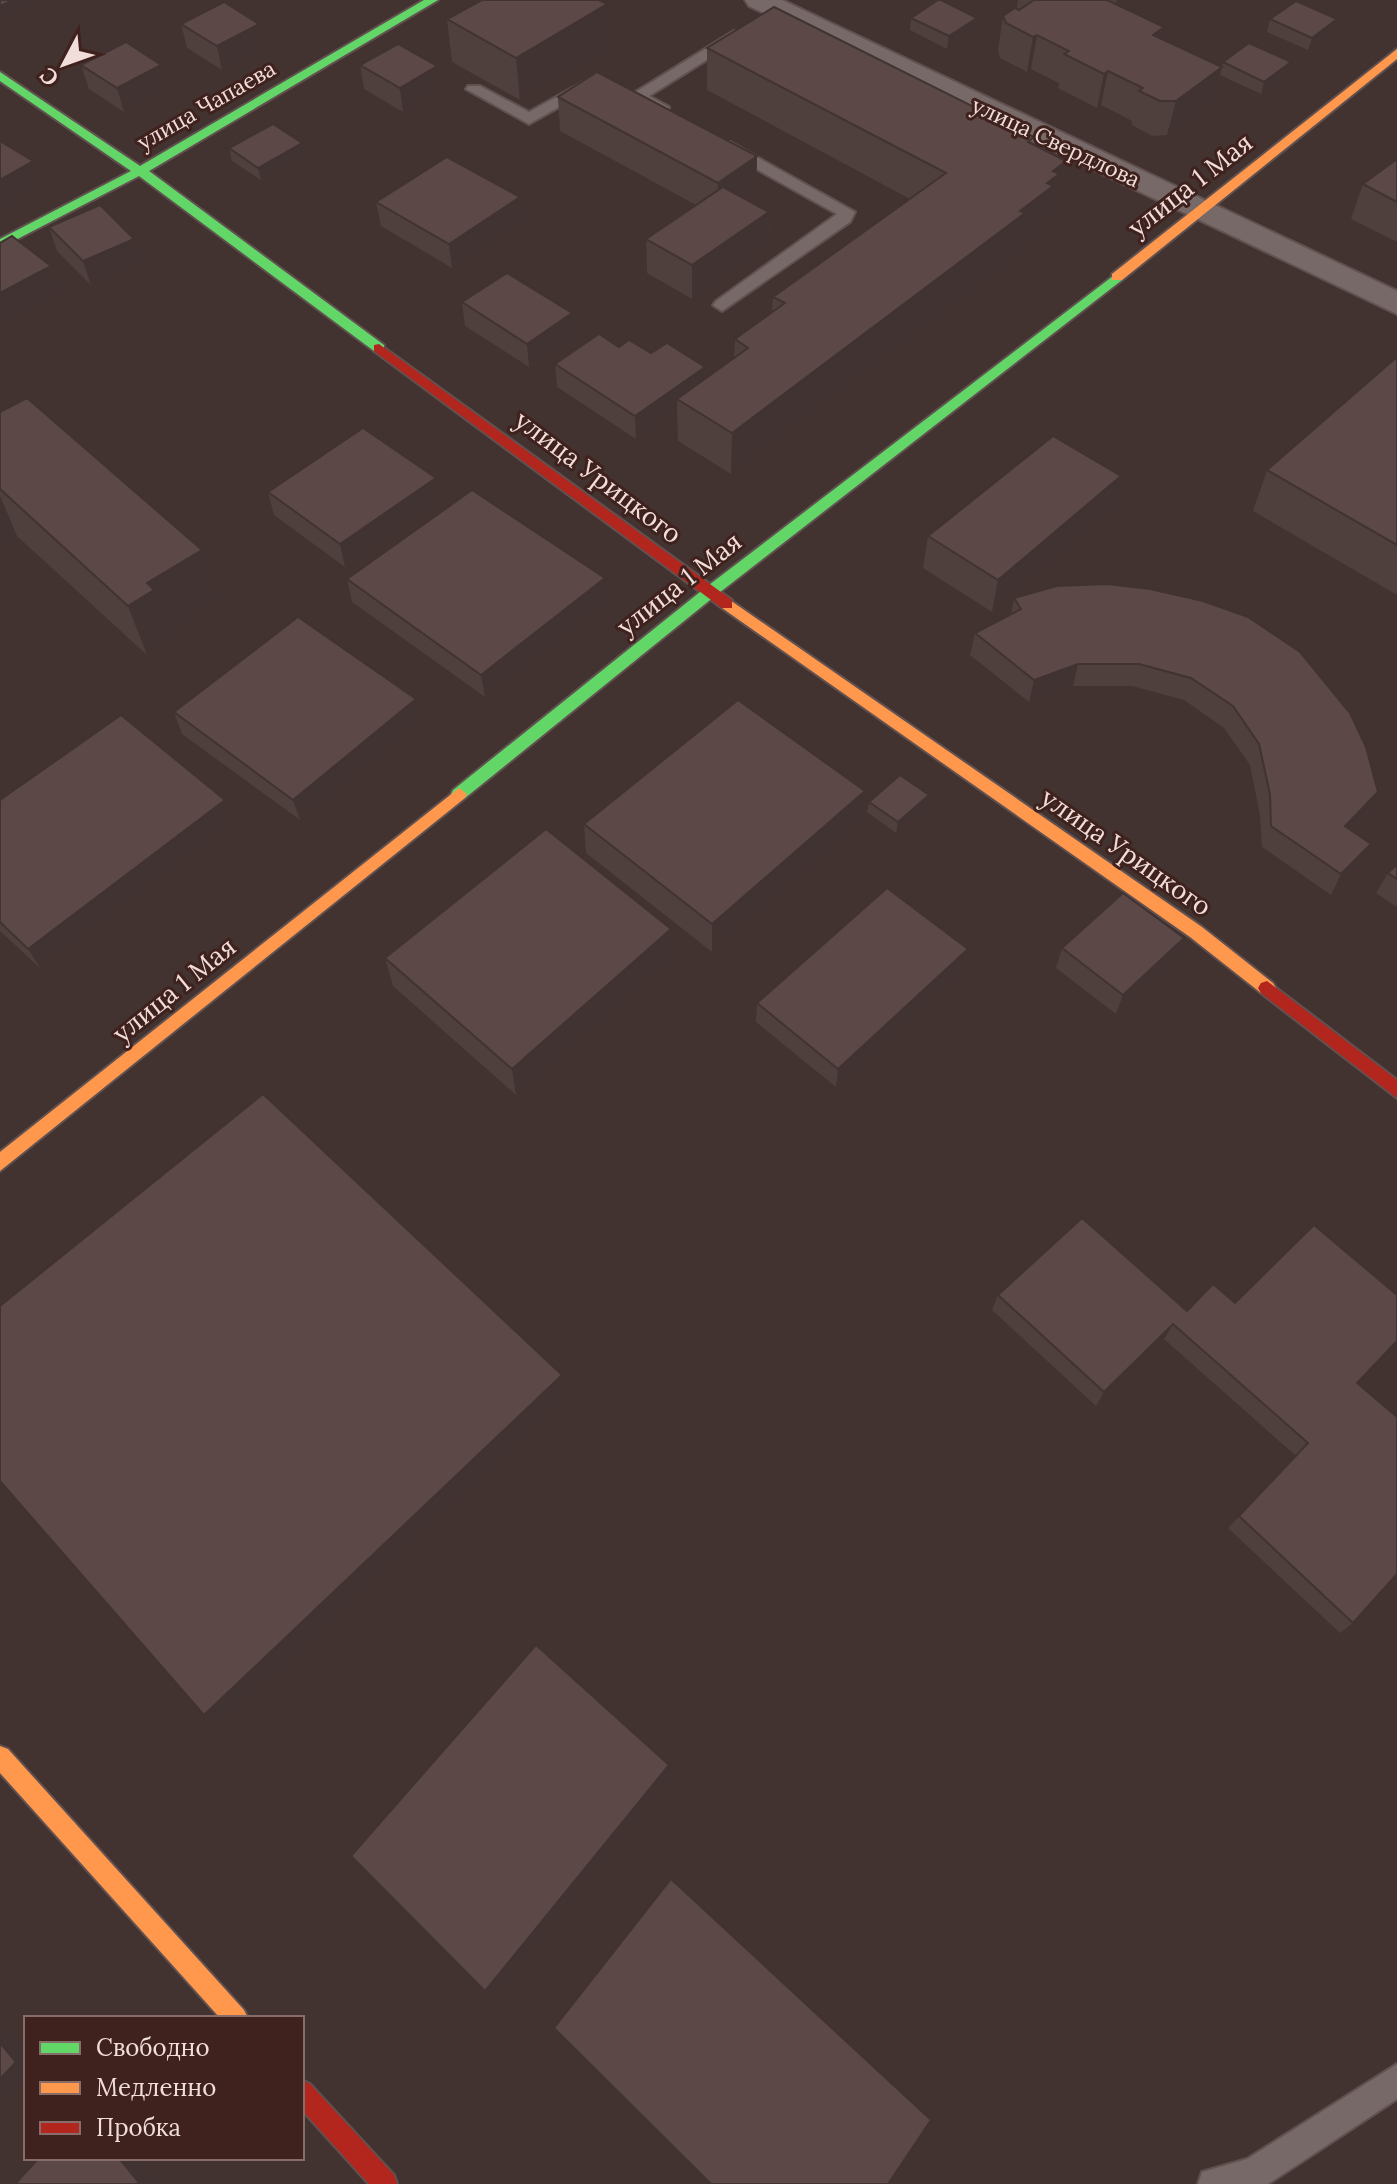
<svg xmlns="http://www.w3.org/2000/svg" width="1397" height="2184" font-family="Lora,serif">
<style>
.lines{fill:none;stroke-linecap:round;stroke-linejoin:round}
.lane-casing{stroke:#605150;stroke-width:4}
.street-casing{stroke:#605150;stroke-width:4}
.fast-casing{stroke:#605150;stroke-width:4}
.slow-casing{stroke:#605150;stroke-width:4}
.jam-casing{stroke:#605150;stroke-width:4}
.lane{fill:#776967;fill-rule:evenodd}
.street{fill:#776967;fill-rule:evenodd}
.fast{fill:#63d668;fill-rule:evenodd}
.slow{fill:#ff974d;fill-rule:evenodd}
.jam{fill:#b3261e;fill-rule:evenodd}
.wall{fill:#4f3f3d}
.shaded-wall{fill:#403332}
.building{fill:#5c4947;stroke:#403332;stroke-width:2}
.labels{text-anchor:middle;stroke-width:6;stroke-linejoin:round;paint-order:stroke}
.far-street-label{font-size:22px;fill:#f1ddda;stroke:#3f221e}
.street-label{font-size:26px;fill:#f1ddda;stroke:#3f221e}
</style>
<rect width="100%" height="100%" fill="#423230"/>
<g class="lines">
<defs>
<g id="lane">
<path d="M734 31 742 36 740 39 649 96 669 107V113H657L629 96Z"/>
<path d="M585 81 591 83V89L529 124 466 89 468 86H480L529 112Z"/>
<path d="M730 142 855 212 850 222 722 311 713 305 716 301 837 214 724 151 722 147 724 143Z"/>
<path d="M1397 2064V2099L1268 2184H1198L1202 2172 1247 2159Z"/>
</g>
<path id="street" d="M745 0H782L1397 291V314L749 6Z"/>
<g id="fast">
<path d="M424 0H438L149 171 384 345V351H374L139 176 0 248V239L131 171 0 81V72L140 166Z"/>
<path d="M1117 273 1124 277 1122 280 715 596 465 798H453L451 794 453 790 705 588Z"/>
</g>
<g id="slow">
<path d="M1397 49V59L1122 280H1112V274Z"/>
<path d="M727 598 1202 927 1273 983 1276 988 1273 993H1261L1190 937 722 608V600Z"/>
<path d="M459 788 467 794 465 798 0 1171V1152Z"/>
<path d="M0 1746 8 1749 244 2010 248 2018H220L0 1773Z"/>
</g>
<g id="jam">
<path d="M379 344 732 600V608H722L374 351V345Z"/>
<path d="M1267 981 1397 1080V1098L1261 993 1258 988 1261 983Z"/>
<path d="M302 2080 310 2084 394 2175 397 2184H369L302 2110Z"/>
</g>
</defs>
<use href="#lane" class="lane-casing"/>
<use href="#street" class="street-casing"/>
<use href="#fast" class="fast-casing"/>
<use href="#slow" class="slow-casing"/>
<use href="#jam" class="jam-casing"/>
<use href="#lane" class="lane"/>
<use href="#street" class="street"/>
<use href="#fast" class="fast"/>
<use href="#slow" class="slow"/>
<use href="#jam" class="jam"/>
</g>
<g class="wall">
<path d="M1018 0H1117L1116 4 1162 39 1222 67 1213 101 1167 135 1152 136 1132 125V121L1101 105 1097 108 1058 88 1059 83 1031 69 1027 72 1000 58 998 50 1003 16 1020 9 1017 8Z"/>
<path d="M911 18 976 30 947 49 910 30Z"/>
<path d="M447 19 609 47 520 100 452 62Z"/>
<path d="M1270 19H1337L1333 31 1308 50 1267 32Z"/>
<path d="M181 24H259L264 48 222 70 187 48Z"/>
<path d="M707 48 1033 144 1066 161 1058 203 1053 207 1052 216 1046 220 1045 228 1018 248 1017 255 731 474 678 441 677 410 636 439 557 387 555 364 619 347 705 367V379L734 358 735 339 772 312 773 297 910 199 707 90Z"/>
<path d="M1223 62H1291L1287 75 1261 94 1220 75Z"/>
<path d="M81 65H161L167 89 124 112 89 89Z"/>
<path d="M360 65 440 90 403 112 364 89Z"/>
<path d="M558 97 757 156 756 190 744 199 769 212 768 246 692 299 647 273 646 239 696 205 560 131Z"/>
<path d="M302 143 305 156 261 180 232 161 229 148Z"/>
<path d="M1397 159V242L1351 219 1363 184Z"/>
<path d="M376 202 522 221 452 268 381 226Z"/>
<path d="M49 227 134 239 141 263 91 285 57 251Z"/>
<path d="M462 302 574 337 529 367 465 326Z"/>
<path d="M1397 357V595L1253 511 1267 470Z"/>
<path d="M0 412 218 600 169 631 172 640 147 655 17 536 0 546Z"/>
<path d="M268 492 440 501 345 567 274 515Z"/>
<path d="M1113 509 992 612 923 568 928 536Z"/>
<path d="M347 579 607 601 485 697 352 602Z"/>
<path d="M1107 584 1368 813 1351 830 1360 865 1331 895 1262 847 1260 815 1250 765 1224 728 1184 700 1132 686H1073L1029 702 970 655 975 633 1011 614 1014 598Z"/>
<path d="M416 699 420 721 300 820 182 734 174 712Z"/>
<path d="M0 800H225L233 821 40 968 0 931Z"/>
<path d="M869 802 927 806 896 833 867 812Z"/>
<path d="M862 821 712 952 586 853 584 824Z"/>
<path d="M1397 864V907L1376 893 1388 873Z"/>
<path d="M671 929 672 957 516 1095 393 986 385 958Z"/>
<path d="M1062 948 1176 957 1116 1014 1056 968Z"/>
<path d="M968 949 964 969 836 1087 756 1022 757 1003Z"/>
<path d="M998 1295 1187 1311 1235 1303 1357 1383 1353 1623 1340 1633 1228 1528 1296 1456 1164 1339 1096 1406 992 1310Z"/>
</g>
<g class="shaded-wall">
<path d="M13 0H32L33 5 0 21V6Z"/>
<path d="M607 4 609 47 520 100 516 58Z"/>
<path d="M977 18 976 30 947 49 949 36Z"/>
<path d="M1337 19 1333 31 1308 50 1312 38Z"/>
<path d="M259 24 264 48 222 70 217 46Z"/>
<path d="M1164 27 1157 61 1153 35Z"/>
<path d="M1037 35 1031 69 1027 72 1033 37Z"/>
<path d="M1291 62 1287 75 1261 94 1264 82Z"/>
<path d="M161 65 167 89 124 112 117 88Z"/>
<path d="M437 66 440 90 403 112 400 88Z"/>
<path d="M1222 67 1213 101 1167 135 1176 101Z"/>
<path d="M1108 71 1101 105 1097 108 1104 74Z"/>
<path d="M302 143 305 156 261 180 258 168Z"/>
<path d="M757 156 756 190 718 217V183Z"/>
<path d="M33 161 41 185 0 209V180Z"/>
<path d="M1066 161 1058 203 1053 207 1052 216 1046 220 1045 228 1018 248 1017 255 731 474 732 433 1020 211 1047 183 1053 171Z"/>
<path d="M520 197 522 221 452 268 449 244Z"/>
<path d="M769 212 768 246 692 299V265Z"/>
<path d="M134 239 141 263 91 285 83 261Z"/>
<path d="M51 266 60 290 0 322V293Z"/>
<path d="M572 313 574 337 529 367 527 344Z"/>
<path d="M705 367V390L677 399V410L636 439 635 416Z"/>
<path d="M1121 476 1113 509 992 612 998 580Z"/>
<path d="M436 478 440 501 345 567 340 544Z"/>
<path d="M0 496 17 536 0 546Z"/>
<path d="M202 550 218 600 169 631 172 640 147 655 128 606 147 583Z"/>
<path d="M605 578 607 601 485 697 481 675Z"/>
<path d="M1078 664 1073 686 1029 702 1034 680Z"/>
<path d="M416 699 420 721 300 820 293 800Z"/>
<path d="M865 791 862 821 712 952V924Z"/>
<path d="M1378 792 1368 813 1334 847 1345 826Z"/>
<path d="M929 795 927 806 896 833 898 822Z"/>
<path d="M225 800 233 821 40 968 28 949Z"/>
<path d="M1371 844 1360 865 1331 895 1341 874Z"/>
<path d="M671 929 672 957 516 1095 512 1069Z"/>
<path d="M1184 938 1176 957 1116 1014 1123 995Z"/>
<path d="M968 949 964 969 836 1087 838 1069Z"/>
<path d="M1173 1324 1164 1339 1096 1406 1104 1392Z"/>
<path d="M562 1375 566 1395 219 1727 204 1715Z"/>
<path d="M669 1765 670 1776 492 1995 485 1991Z"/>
<path d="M0 2019 26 2049V2077L0 2105Z"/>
<path d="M119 2158H139L160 2184H140Z"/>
</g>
<g class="building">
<path d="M0 0H13L0 6Z"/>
<path d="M482 0H599L607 4 516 58 447 19Z"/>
<path d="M938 0H941L977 18 949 36 911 18Z"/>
<path d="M1034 0H1107L1164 27 1153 35 1222 67 1176 101H1160L1139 91 1143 88 1108 71 1104 74 1064 54 1069 51 1037 35 1033 37 1006 23 1003 16 1015 8 1019 10Z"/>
<path d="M1296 1 1337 19 1312 38 1270 19Z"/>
<path d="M224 2 259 24 217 46 181 24Z"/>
<path d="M774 7 1034 137 1028 142 1066 161 1053 171 1059 174 1047 183 1053 186 1020 211 1025 213 732 433 677 399 748 348 735 339 785 303 773 297 946 173 707 48Z"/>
<path d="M126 42 161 65 117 88 81 65Z"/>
<path d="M1249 43 1291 62 1264 82 1223 62Z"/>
<path d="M398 44 437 66 400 88 360 65Z"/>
<path d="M597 72 757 156 718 183 558 97Z"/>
<path d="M273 124 302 143 258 168 229 148Z"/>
<path d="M0 141 33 161 0 180Z"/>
<path d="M447 157 520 197 449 244 376 202Z"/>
<path d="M1397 159V202L1363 184Z"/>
<path d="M723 187 769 212 692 265 646 239Z"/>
<path d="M100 205 134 239 83 261 49 227Z"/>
<path d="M12 236 51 266 0 293V243Z"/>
<path d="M507 273 572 313 527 344 462 302Z"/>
<path d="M599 334 619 347 629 340 651 353 667 343 705 367 635 416 555 364Z"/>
<path d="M1397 357V545L1267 470Z"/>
<path d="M27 398 202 550 147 583 154 590 128 606 0 489V412Z"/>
<path d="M363 428 436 478 340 544 268 492Z"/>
<path d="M1053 436 1121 476 998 580 928 536Z"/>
<path d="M472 490 605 578 481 675 347 579Z"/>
<path d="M1107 584 1150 589 1203 601 1248 617 1300 652 1350 713 1366 747 1378 792 1345 826 1371 844 1341 874 1271 826 1270 794 1259 744 1233 706 1191 678 1139 664H1078L1034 680 975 633 1021 609 1014 598 1057 586Z"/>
<path d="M298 617 416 699 293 800 174 712Z"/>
<path d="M738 700 865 791 712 924 584 824Z"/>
<path d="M121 715 225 800 28 949 0 922V800Z"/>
<path d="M900 775 929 795 898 822 869 802Z"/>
<path d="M546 829 671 929 512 1069 385 958Z"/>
<path d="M1397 864V879L1388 873Z"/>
<path d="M887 888 968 949 838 1069 757 1003Z"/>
<path d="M1123 893 1184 938 1123 995 1062 948Z"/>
<path d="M263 1094 562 1375 204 1715 0 1481V1306Z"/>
<path d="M1082 1218 1187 1311 1213 1284 1235 1303 1314 1225 1397 1295V1341L1357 1383 1397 1417V1574L1353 1623 1239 1516 1308 1443 1173 1324 1104 1392 998 1295Z"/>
<path d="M536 1645 669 1765 485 1991 351 1856Z"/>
<path d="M671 1879 931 2120 888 2184H711L554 2028Z"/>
<path d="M0 2043 16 2062 0 2079Z"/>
<path d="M39 2158H119L140 2184H15Z"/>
</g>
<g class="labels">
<g class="far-street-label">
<text transform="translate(206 105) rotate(-30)" y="8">улица Чапаева</text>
<text transform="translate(1056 142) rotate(25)" y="8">улица Свердлова</text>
</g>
<g class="street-label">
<text transform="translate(1190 185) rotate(-38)" y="9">улица 1 Мая</text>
<text transform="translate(598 477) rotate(37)" y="9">улица Урицкого</text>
<text transform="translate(679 584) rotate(-38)" y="9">улица 1 Мая</text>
<text transform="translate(1126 852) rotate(35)" y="9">улица Урицкого</text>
<text transform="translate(174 990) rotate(-39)" y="9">улица 1 Мая</text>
</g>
</g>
<rect x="24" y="2016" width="280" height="144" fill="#3f221e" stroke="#866d69" stroke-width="2"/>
<rect x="40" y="2042" width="40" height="12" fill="#63d668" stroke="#866d69" stroke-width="2"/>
<text x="96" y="2056" font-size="24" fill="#f1ddda">Свободно</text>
<rect x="40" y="2082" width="40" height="12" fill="#ff974d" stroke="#866d69" stroke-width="2"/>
<text x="96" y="2096" font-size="24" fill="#f1ddda">Медленно</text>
<rect x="40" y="2122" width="40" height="12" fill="#b3261e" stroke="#866d69" stroke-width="2"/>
<text x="96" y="2136" font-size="24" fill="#f1ddda">Пробка</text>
<g transform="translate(64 64) rotate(229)" stroke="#3f221e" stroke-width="6" paint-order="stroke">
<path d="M0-6L14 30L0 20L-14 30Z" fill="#f1ddda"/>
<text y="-12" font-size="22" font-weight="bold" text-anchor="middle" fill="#f1ddda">С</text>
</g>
</svg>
